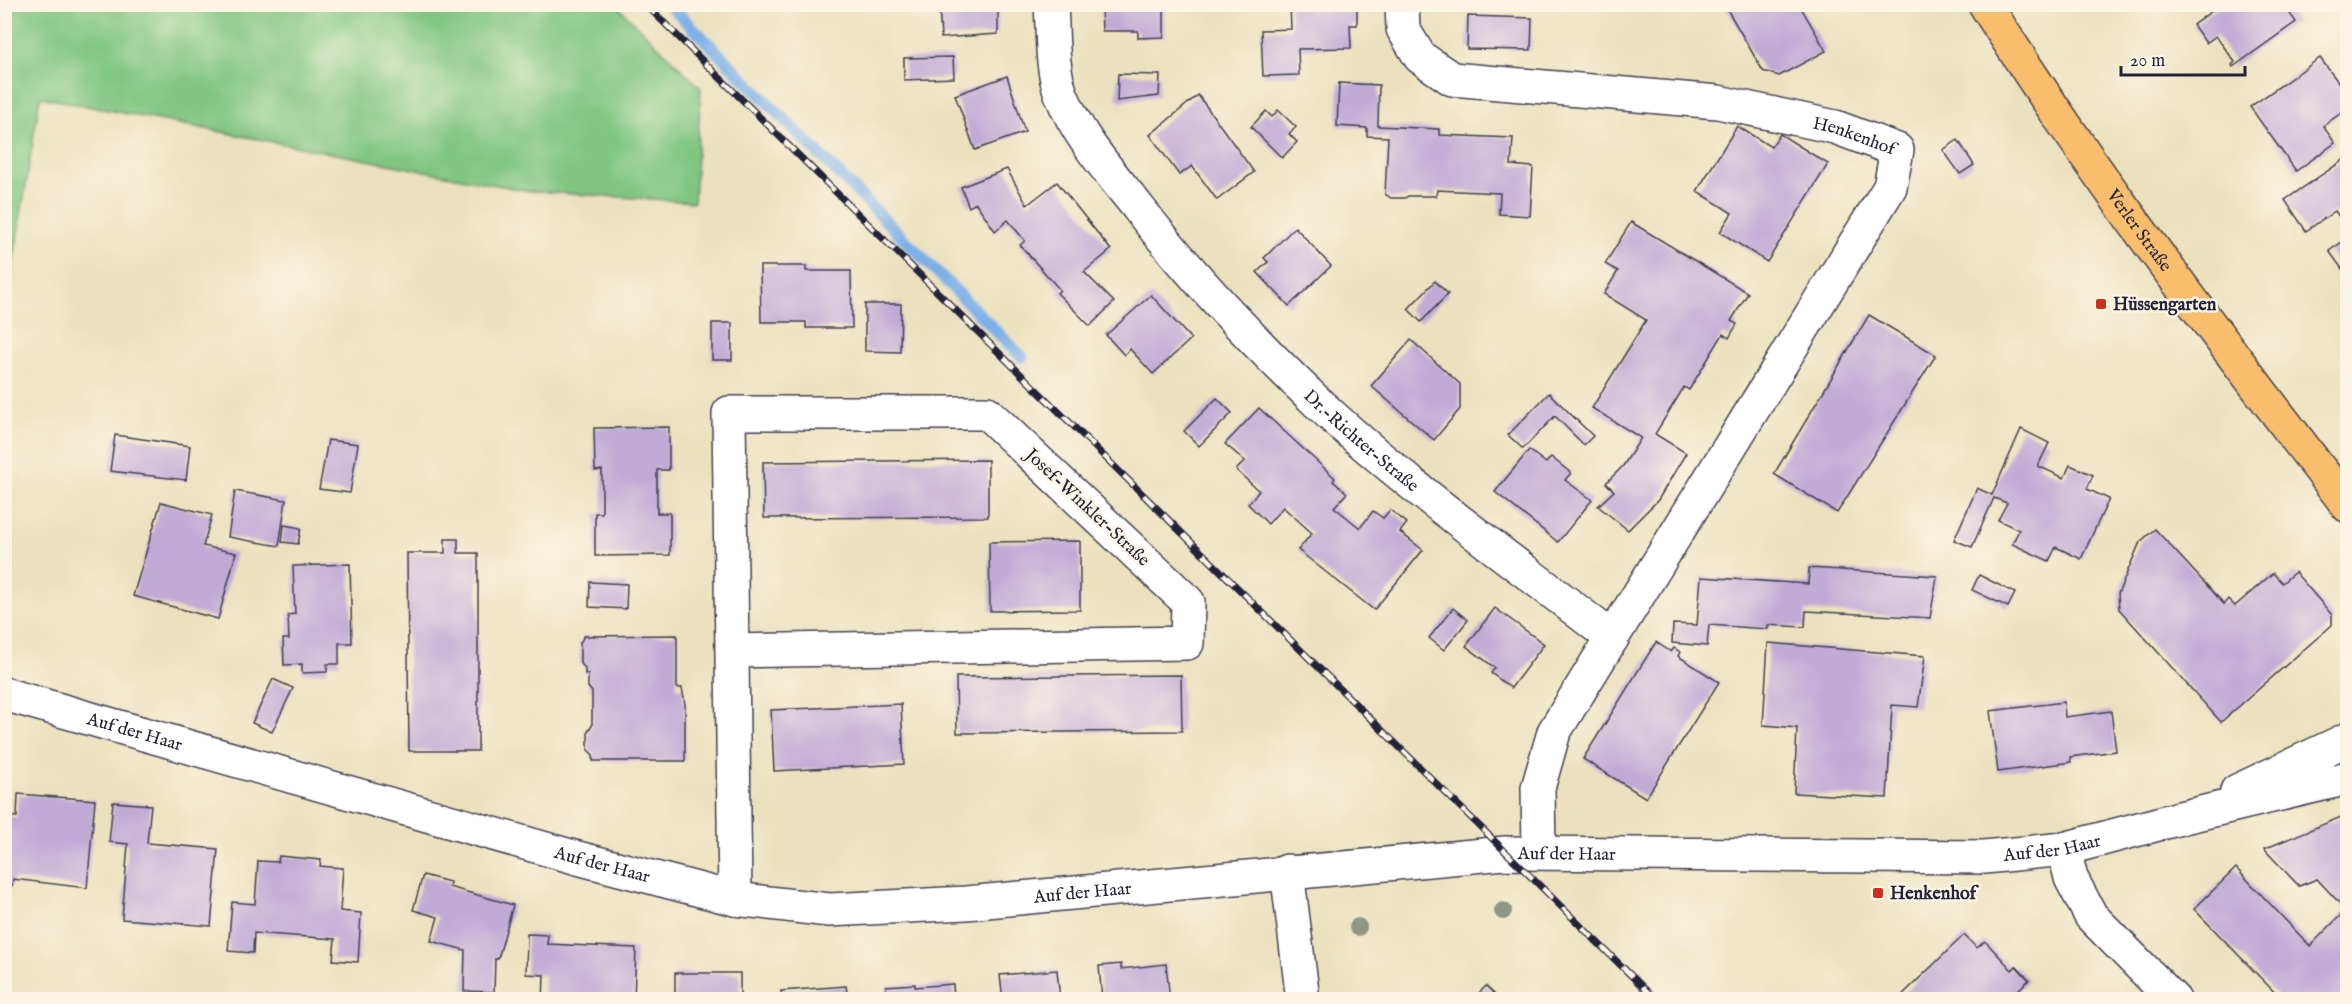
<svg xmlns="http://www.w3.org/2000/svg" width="2352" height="1004" font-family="'IM FELL English',serif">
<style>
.green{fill:#80c681;stroke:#51745e;stroke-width:1.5}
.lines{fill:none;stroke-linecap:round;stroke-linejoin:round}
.stream{stroke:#7aafe8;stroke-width:12}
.building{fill:#c0abd6}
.minor-casing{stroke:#403f4f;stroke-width:36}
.major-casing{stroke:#403f4f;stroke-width:36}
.minor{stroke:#fff;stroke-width:33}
.major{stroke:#f9be6d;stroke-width:33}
.rail-casing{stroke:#22223b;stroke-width:7}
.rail{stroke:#fcf5e5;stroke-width:4.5;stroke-dasharray:14;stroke-linecap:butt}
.tree{fill:#8f9784}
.poi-dot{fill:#c8321e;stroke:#fcf5e5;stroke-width:2}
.labels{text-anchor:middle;stroke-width:5;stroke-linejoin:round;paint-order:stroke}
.street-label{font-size:18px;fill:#22223b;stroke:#fcf5e5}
.poi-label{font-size:18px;font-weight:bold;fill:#22223b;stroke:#fcf5e5;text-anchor:start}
</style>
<rect width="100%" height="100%" fill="#fcf5e5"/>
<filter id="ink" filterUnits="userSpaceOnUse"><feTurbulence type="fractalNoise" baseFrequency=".0167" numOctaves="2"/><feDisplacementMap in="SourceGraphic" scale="12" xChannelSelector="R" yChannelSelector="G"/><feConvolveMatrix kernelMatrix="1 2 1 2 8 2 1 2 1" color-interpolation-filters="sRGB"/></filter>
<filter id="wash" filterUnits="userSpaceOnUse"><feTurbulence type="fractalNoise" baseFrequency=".008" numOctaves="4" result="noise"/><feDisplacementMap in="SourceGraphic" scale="24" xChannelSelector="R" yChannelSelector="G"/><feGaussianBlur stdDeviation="1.35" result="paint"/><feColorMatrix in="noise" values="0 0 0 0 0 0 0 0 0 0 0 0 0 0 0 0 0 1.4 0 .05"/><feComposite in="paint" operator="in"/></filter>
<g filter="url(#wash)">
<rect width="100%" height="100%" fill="#ebe1be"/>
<path class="green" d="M5 4 616 5 701 88 694 202 528 191 40 97 5 315Z"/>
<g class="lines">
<path class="stream" d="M669 4 1022 357"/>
</g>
<g id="blocks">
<g class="building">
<path d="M939 4H998V34L941 38Z"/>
<path d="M1101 4H1164V37L1138 38V31H1102Z"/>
<path d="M1290 4H1357V25H1350L1351 48 1298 49 1299 75 1263 76 1261 30 1291 29Z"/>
<path d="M1724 4H1799L1826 51 1779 76 1763 71Z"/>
<path d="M2221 4H2283L2296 22 2233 67 2232 65 2235 62 2216 36 2206 43 2193 25Z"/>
<path d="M1468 16 1532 18 1531 50 1467 49Z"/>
<path d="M953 57 954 78 904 80V58Z"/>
<path d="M2320 58 2348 95V108L2323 126 2335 143 2296 171 2250 107Z"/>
<path d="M1118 74 1160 75 1159 96 1117 101Z"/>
<path d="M1007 76 1025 132 975 150 955 95Z"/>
<path d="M1339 83 1379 85 1378 126 1439 129V135L1513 138 1511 165 1533 167 1530 216 1499 214 1500 193 1437 190 1436 196H1408L1405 198H1391L1385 194 1388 137 1367 136V128L1337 126Z"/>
<path d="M1198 95 1254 172 1217 200 1192 166 1179 175 1150 135Z"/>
<path d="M1278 110 1296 127 1289 134 1297 142 1282 158 1251 127 1266 111 1272 117Z"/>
<path d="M1737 126 1771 147 1780 134 1828 164 1767 262 1720 232 1732 213 1697 191Z"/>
<path d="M1958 140 1974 165 1960 174 1943 150Z"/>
<path d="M2348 157V228L2335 211 2306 231 2285 200Z"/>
<path d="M1007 169 1027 205 1057 182 1111 250 1084 272 1114 302 1090 326 1057 293 1060 290 1020 245 1025 241 1008 220 995 231 976 203 969 207 961 187Z"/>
<path d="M1631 222 1748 293 1731 321 1737 324 1729 338 1723 334 1689 390 1684 387 1655 434 1686 453 1658 500 1628 530 1598 506 1614 491 1606 483 1623 466 1641 438 1592 408 1646 320 1604 294 1618 271 1605 264Z"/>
<path d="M1295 227 1331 266 1289 306 1257 272 1268 262 1264 258Z"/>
<path d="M2348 238V277L2329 251Z"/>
<path d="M760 266H806V271H851L852 328H806V322H761Z"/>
<path d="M1435 281 1448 294 1421 322 1408 309Z"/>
<path d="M1151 295 1191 339 1153 374 1130 349 1124 355 1106 335Z"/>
<path d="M865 304H901L900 352 865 351Z"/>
<path d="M1869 315 1936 355 1837 513 1774 474Z"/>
<rect x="712" y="323" width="20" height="37"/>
<path d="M1411 340 1460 384V409L1434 440 1371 386Z"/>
<path d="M1549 393 1593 436 1584 445 1555 416 1523 449 1508 435Z"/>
<path d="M1217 398 1232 413 1199 446 1184 431Z"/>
<path d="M1259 408 1335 478 1333 481 1347 493 1334 507 1360 528 1373 511 1383 518 1390 510 1407 523 1400 532 1423 550 1374 610 1298 550 1312 533 1283 507 1268 524 1248 504 1259 491 1236 470 1245 461 1225 444Z"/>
<path d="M669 427V470H657V513H670V555L595 556V513H602V470L595 471 594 428Z"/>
<path d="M2021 429 2049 443 2038 466 2064 478 2070 465 2093 475 2087 489 2109 499 2081 559 2056 547 2049 561 2012 544 2019 530 1998 520 2007 503 1994 498 1972 547 1954 540 1977 488 1992 495Z"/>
<path d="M115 435 190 446 186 480 110 471Z"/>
<path d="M328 440 358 444 350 493 319 489Z"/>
<path d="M1529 450 1546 463 1551 457 1571 473 1565 480 1592 500 1558 542 1495 492Z"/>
<path d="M988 460V517L764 518 763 462Z"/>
<path d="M235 491 286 500 279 546 228 537Z"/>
<path d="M161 502 212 515 203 546 236 553 218 619 133 596Z"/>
<path d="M284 525 301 528 298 544 282 542Z"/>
<path d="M2155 529 2224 604 2228 599 2235 606 2273 573 2282 583 2295 572 2332 615V625L2221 722 2119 609 2118 594 2140 542Z"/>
<path d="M445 539H458V553H478V751H409L407 553H445Z"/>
<path d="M1080 541V610L990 611 989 542Z"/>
<path d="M350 564 352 643H339V664H327V672L302 673V664L284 665 283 639H289L288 615 295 614 293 566Z"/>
<path d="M1809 568 1937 576 1930 618 1806 611 1805 627 1768 625V629L1709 625 1707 646 1672 643 1673 624 1697 625 1701 577 1808 584Z"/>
<path d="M1979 575 2015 593 2008 607 1972 590Z"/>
<path d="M590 582 627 584 626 609 589 607Z"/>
<path d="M1453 608 1468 620 1444 650 1429 638Z"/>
<path d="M1495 608 1544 644 1511 688 1491 673 1495 668 1466 646Z"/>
<path d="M677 635V688H682L685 704V761H593V755L588 750V731L592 726V692L588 687V674H585V668L580 663V643L584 636Z"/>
<path d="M1656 642 1671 652 1674 648 1680 652 1678 656 1719 682 1646 798 1583 759Z"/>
<path d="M1768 643 1925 656 1918 707 1892 705 1887 798 1794 793 1797 728 1763 725Z"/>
<path d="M1181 675 1182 731 957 733 956 677Z"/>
<path d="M273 679 293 688 272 732 252 723Z"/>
<path d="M2064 702 2065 717 2111 711 2116 751 2070 757 2071 762 1998 772 1990 711Z"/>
<path d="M901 704 904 764 774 771 771 710Z"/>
<path d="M18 794 95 800 87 888 13 879 12 886H4V816L17 817Z"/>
<path d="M113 802 151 805 147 843 218 849 211 926 122 919 128 844 109 842Z"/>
<path d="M2348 814V1000H2282L2194 909 2236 868 2310 946 2346 910 2317 879 2299 886 2264 849Z"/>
<path d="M279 856 321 860 320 866 343 868 340 911 361 913 358 962 333 960 335 939 254 933 253 953 228 951 232 902 255 904 258 861 278 862Z"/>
<path d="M423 875 450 882 449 887 513 905 498 959H495L494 992 464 991 465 950 431 941 438 917 413 910Z"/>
<path d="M527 934 548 935 547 944 636 948 634 1000H543L544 975 526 974Z"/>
<path d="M1964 935 1977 948 1985 941 2012 970 2016 966 2029 980 2018 990 2027 1000H1897Z"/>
<path d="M1121 964V969L1166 964 1170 1000H1102L1099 966Z"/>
<path d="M1057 970 1060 1000H1003L1000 975Z"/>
<rect x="675" y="973" width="65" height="27"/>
<path d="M915 984V987L953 984 954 1000H887L886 986Z"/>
<path d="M846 986 848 1000H782L781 991Z"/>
<path d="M1486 986 1500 1000H1472Z"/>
</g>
</g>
</g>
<g filter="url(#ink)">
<use href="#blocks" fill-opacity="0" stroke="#403f4f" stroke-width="1.5"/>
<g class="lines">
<defs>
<g id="minor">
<path id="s1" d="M1051 4C1053 33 1051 67 1061 94 1079 139 1111 173 1140 210 1194 279 1255 343 1318 403 1409 488 1514 561 1612 638"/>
<path id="s2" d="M1402 4 1403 29 1420 57 1452 79 1718 102 1835 127 1897 150 1890 187 1554 732 1538 788 1539 852"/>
<path d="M732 651 1187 643 1188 602 987 413H729L735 899"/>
<path id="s3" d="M4 694 574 857 735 899 829 910 966 903 1505 853 1984 857 2064 849 2184 817 2348 778"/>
<path d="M2237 791 2348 739"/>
<path d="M2064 849 2071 878 2091 916 2174 1000"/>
<path d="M1287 871 1303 1000"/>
</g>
<g id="major">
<path id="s4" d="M1985 4C2095 179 2223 342 2348 506"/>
</g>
</defs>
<use href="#minor" class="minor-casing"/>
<use href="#major" class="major-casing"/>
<use href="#minor" class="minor"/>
<use href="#major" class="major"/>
<defs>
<path id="rail" d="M645 4 1656 1000"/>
</defs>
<use href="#rail" class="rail-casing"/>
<use href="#rail" class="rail"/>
</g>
<g class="tree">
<circle cx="1503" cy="911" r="9"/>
<circle cx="1358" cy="927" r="9"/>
</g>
</g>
<g class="poi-dot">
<rect x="2095" y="298" width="12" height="12" rx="3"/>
<rect x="1872" y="887" width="12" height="12" rx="3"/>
</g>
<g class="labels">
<g class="street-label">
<text dy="6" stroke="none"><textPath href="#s2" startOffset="504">Henkenhof</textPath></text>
<text dy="6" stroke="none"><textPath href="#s4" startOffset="274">Verler Straße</textPath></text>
<text dy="6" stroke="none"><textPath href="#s1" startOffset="552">Dr.-Richter-Straße</textPath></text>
<text transform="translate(1088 507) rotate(43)" y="6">Josef-Winkler-Straße</text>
<text dy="6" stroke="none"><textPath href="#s3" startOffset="136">Auf der Haar</textPath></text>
<text dy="6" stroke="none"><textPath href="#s3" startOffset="2080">Auf der Haar</textPath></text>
<text dy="6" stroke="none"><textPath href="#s3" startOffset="1594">Auf der Haar</textPath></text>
<text dy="6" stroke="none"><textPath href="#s3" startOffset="622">Auf der Haar</textPath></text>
<text dy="6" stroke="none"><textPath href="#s3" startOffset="1108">Auf der Haar</textPath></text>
</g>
<g class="poi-label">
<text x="2113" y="310">Hüssengarten</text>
<text x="1890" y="899">Henkenhof</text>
</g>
</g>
<rect width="2352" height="1004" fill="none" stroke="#fcf5e5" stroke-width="24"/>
<path d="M2121 66v9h124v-9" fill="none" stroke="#22223b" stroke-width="3"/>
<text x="2130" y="66" font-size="18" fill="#22223b" stroke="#fcf5e5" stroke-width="4.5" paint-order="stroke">20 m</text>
</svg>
